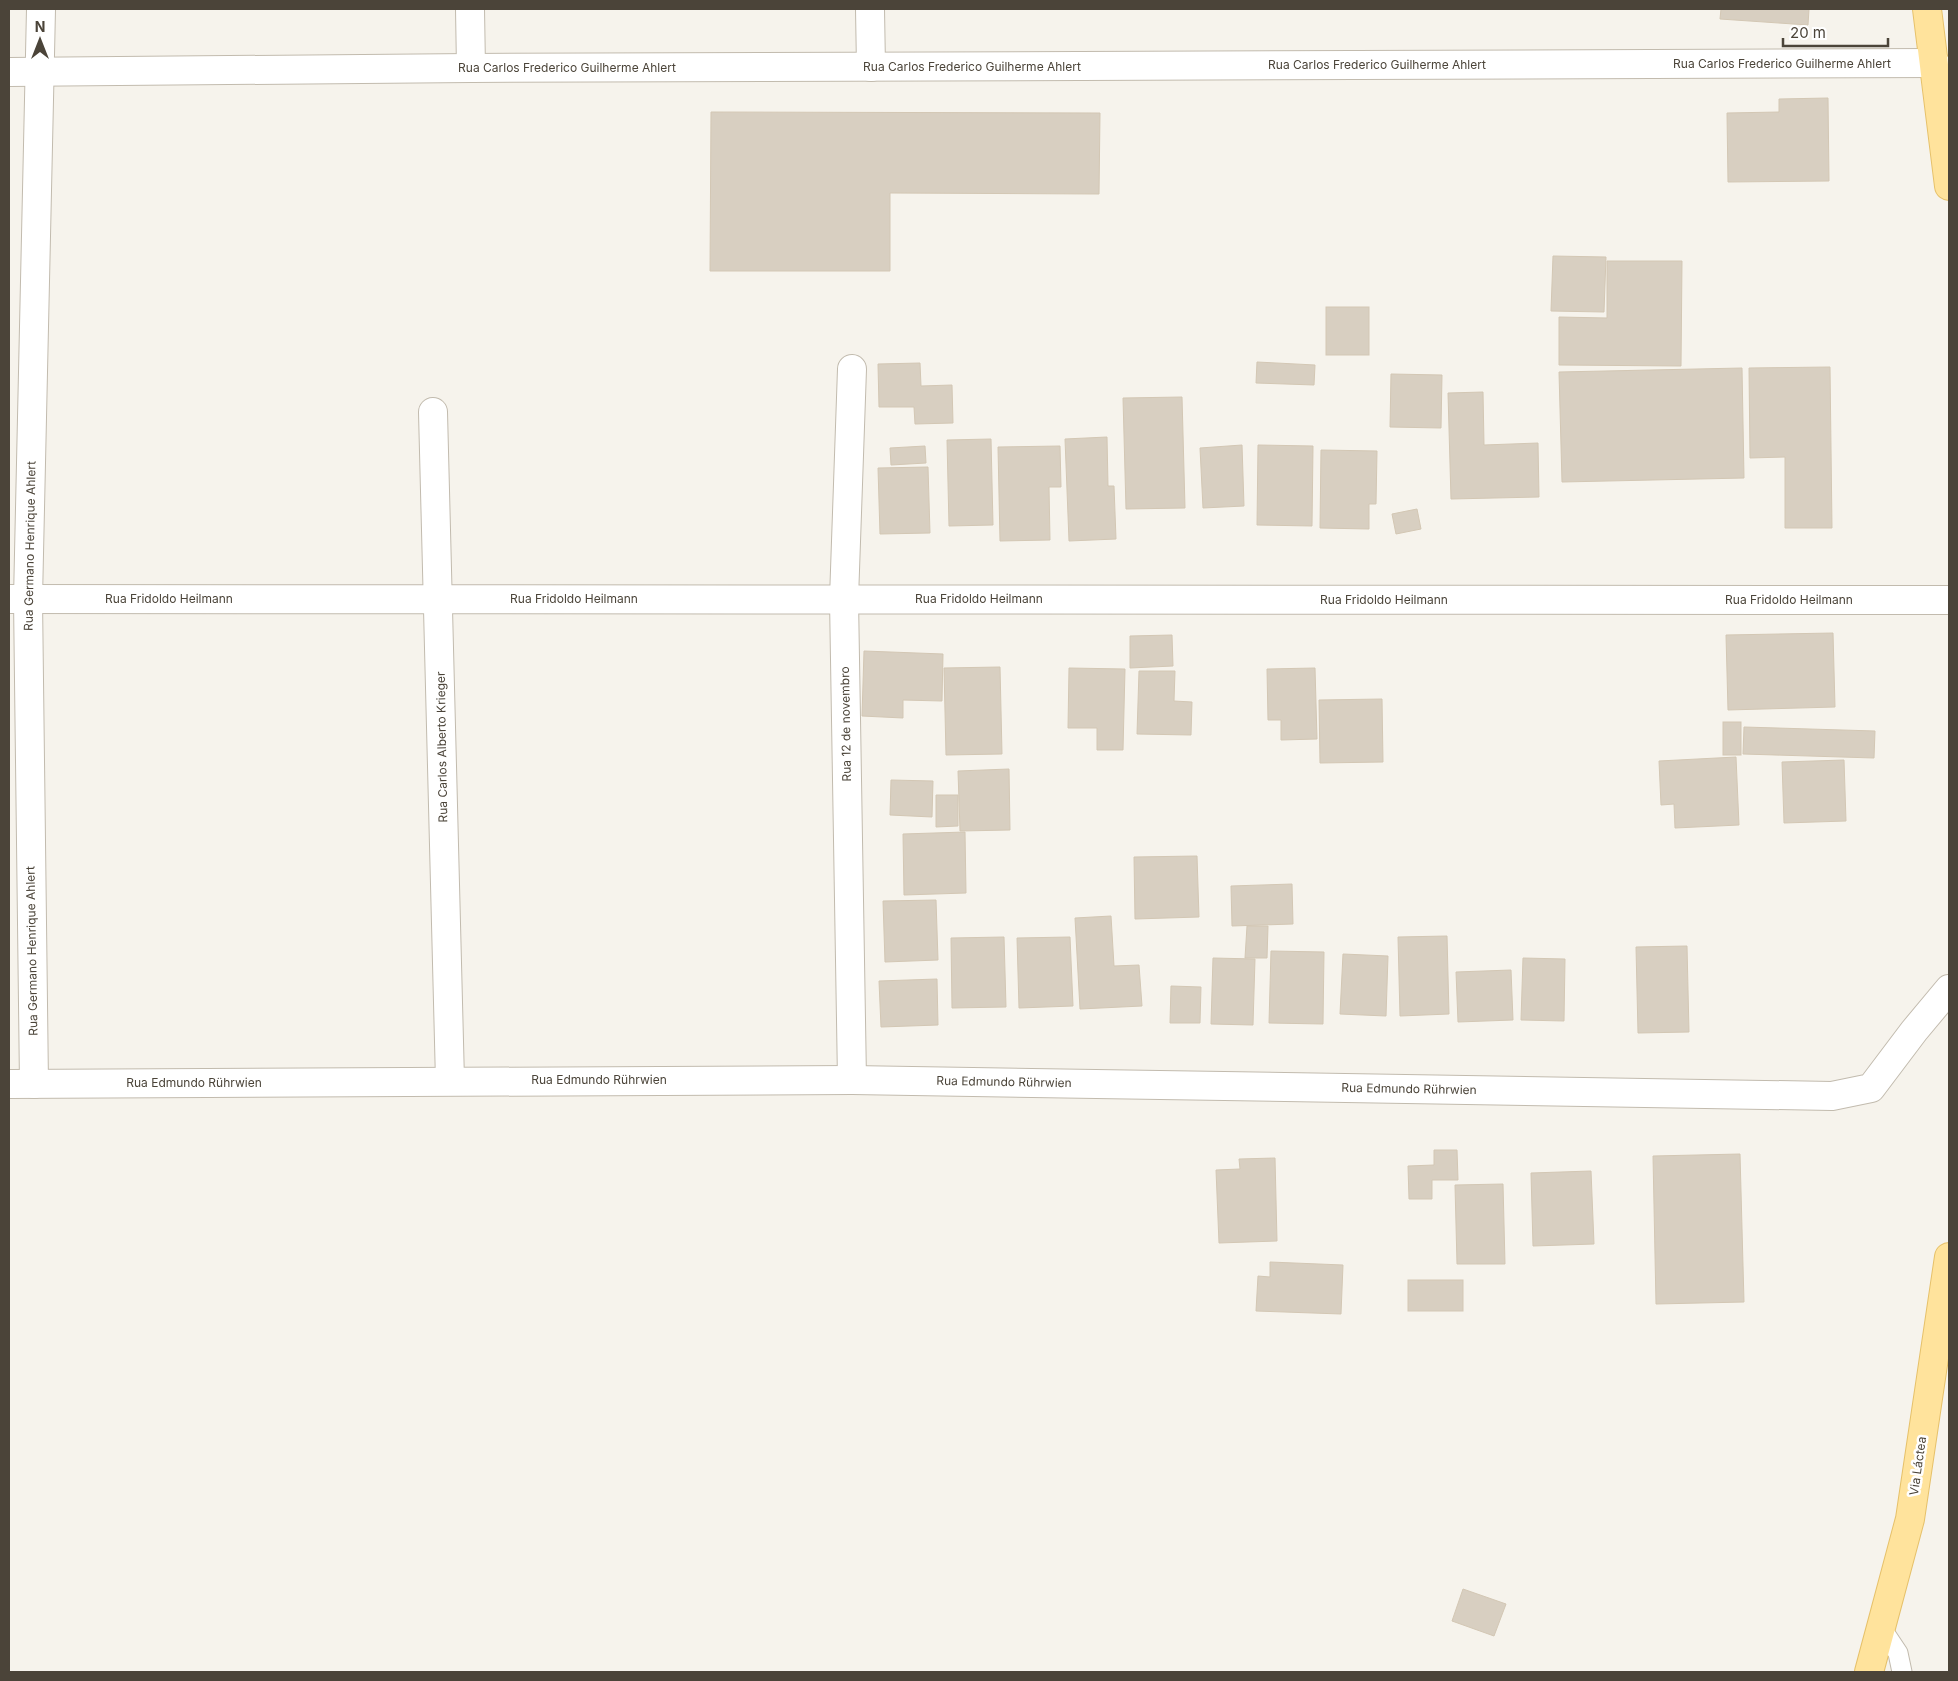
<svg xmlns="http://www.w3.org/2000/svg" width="1958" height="1681" font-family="Inter,sans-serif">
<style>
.building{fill:#d8cfc1;stroke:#d3c7b4}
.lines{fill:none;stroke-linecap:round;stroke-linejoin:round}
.lane-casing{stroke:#c2bbae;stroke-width:21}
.street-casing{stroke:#c2bbae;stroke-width:30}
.primary-casing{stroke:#e6c16a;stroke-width:30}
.lane{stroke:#fff;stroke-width:19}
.street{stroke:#fff;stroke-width:28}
.primary{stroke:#ffe39c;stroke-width:28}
.labels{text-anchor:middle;stroke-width:5;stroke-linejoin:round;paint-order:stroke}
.street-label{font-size:12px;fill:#4b4439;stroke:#fff}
</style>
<rect width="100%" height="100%" fill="#f6f3ec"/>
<g class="building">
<path d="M1721 9H1809L1808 25 1720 19Z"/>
<path d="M1828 98 1829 181 1728 182 1727 113 1779 112V99Z"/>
<path d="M711 112 1100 113 1099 194 890 193V271H710Z"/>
<path d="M1553 256 1606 257 1604 312 1551 311Z"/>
<path d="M1607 261H1682L1681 366 1559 365V317L1607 318Z"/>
<rect x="1326" y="307" width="43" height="48"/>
<path d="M1257 362 1315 365 1314 385 1256 383Z"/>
<path d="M920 363 921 386 952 385 953 423 915 424 914 407H879L878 364Z"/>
<path d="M1830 367 1832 528H1785V457L1750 458 1749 368Z"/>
<path d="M1742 368 1744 478 1562 482 1559 372Z"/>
<path d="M1391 374 1442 375 1441 428 1390 427Z"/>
<path d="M1483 392 1484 445 1538 443 1539 497 1451 499 1448 393Z"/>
<path d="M1182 397 1185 508 1126 509 1123 398Z"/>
<path d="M1107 437 1108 486H1114L1116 539 1069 541 1065 439Z"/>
<path d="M991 439 993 525 949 526 947 440Z"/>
<path d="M1242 445 1244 506 1203 508 1200 448Z"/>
<path d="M1258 445 1313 446 1312 526 1257 525Z"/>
<path d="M925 446 926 463 891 465 890 448Z"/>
<path d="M1060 446 1061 487H1049L1050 540 1000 541 998 447Z"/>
<path d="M1321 450 1377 451 1376 504H1369V529L1320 528Z"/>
<path d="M928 467 930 533 880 534 878 468Z"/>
<path d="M1417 509 1421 529 1396 534 1392 514Z"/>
<path d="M1833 633 1835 707 1728 710 1726 635Z"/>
<path d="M1172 635 1173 666 1130 668V636Z"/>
<path d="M864 651 943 654 942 701 903 700V718L862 716Z"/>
<path d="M1000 667 1002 754 946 755 944 668Z"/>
<path d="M1069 668 1125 669 1123 750H1097V728H1068Z"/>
<path d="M1315 668 1317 739 1281 740V720H1268L1267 669Z"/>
<path d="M1139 671H1175L1174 701 1192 702 1191 735 1137 734Z"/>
<path d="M1382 699 1383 762 1320 763 1319 700Z"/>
<rect x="1723" y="722" width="18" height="33"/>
<path d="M1744 727 1875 731 1874 758 1743 754Z"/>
<path d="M1736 757 1739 825 1675 828 1674 804 1661 805 1659 761Z"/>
<path d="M1844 760 1846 821 1784 823 1782 762Z"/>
<path d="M1009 769 1010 830 960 831 958 771Z"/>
<path d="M891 780 933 781 932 817 890 815Z"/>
<path d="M936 795H958V826L936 827Z"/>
<path d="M965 832 966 893 904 895 903 834Z"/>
<path d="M1197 856 1199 917 1135 919 1134 857Z"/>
<path d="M1292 884 1293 924 1232 926 1231 886Z"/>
<path d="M936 900 938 960 885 962 883 901Z"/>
<path d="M1111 916 1114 966 1139 965 1142 1006 1080 1009 1075 918Z"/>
<path d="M1247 926H1268L1267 958H1245Z"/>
<path d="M1447 936 1449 1014 1400 1016 1398 937Z"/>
<path d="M1004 937 1006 1007 952 1008 951 938Z"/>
<path d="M1070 937 1073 1006 1019 1008 1017 938Z"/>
<path d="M1687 946 1689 1032 1638 1033 1636 947Z"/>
<path d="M1271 951 1324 952 1323 1024 1269 1023Z"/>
<path d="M1343 954 1388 956 1386 1016 1340 1014Z"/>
<path d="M1213 958 1255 959 1253 1025 1211 1024Z"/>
<path d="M1523 958 1565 959 1564 1021 1521 1020Z"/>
<path d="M1511 970 1513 1020 1458 1022 1456 972Z"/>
<path d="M937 979 938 1025 881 1027 879 981Z"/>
<path d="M1171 986 1201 987 1200 1023H1170Z"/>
<path d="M1434 1150H1457L1458 1180H1432V1199H1409L1408 1166 1434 1165Z"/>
<path d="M1740 1154 1744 1302 1656 1304 1653 1156Z"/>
<path d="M1275 1158 1277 1241 1219 1243 1216 1170 1240 1169 1239 1159Z"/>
<path d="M1591 1171 1594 1244 1533 1246 1531 1173Z"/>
<path d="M1503 1184 1505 1264H1457L1455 1185Z"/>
<path d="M1270 1262 1343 1265 1341 1314 1256 1311 1258 1276 1270 1277Z"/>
<rect x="1408" y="1280" width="55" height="31"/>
<path d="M1463 1589 1506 1604 1494 1636 1452 1621Z"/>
</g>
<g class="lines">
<defs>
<path id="lane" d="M1882 1629 1898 1653 1902 1672"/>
<g id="street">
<path d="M470 9 471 68"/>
<path d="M870 9 871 67"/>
<path d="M9 72 471 68 1935 63"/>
<path d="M852 369 844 599 852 1080"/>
<path d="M433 412 450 1081"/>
<path d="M9 599 1949 600"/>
<path d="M9 1084 852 1080 1832 1096 1871 1088 1914 1031 1949 989"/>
<path d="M34 1084 28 599 41 9"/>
</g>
<g id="primary">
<path d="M1927 9 1949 186"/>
<path d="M1869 1672 1910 1519 1949 1257"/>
</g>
</defs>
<use href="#lane" class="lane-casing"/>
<use href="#street" class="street-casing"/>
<use href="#primary" class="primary-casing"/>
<use href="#lane" class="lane"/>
<use href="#street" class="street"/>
<use href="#primary" class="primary"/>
</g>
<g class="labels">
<g class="street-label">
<text x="1782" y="68">Rua Carlos Frederico Guilherme Ahlert</text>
<text x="1377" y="69">Rua Carlos Frederico Guilherme Ahlert</text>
<text x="972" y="71">Rua Carlos Frederico Guilherme Ahlert</text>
<text x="567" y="72">Rua Carlos Frederico Guilherme Ahlert</text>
<text transform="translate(30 546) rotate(-89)" y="4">Rua Germano Henrique Ahlert</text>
<text x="169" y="603">Rua Fridoldo Heilmann</text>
<text x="574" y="603">Rua Fridoldo Heilmann</text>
<text x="979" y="603">Rua Fridoldo Heilmann</text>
<text x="1384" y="604">Rua Fridoldo Heilmann</text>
<text x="1789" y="604">Rua Fridoldo Heilmann</text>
<text transform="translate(846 724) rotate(-91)" y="4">Rua 12 de novembro</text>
<text transform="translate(442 747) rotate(-91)" y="4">Rua Carlos Alberto Krieger</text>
<text transform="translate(32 951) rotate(-91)" y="4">Rua Germano Henrique Ahlert</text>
<text x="599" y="1084">Rua Edmundo Rührwien</text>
<text transform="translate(1004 1082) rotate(1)" y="4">Rua Edmundo Rührwien</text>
<text x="194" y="1087">Rua Edmundo Rührwien</text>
<text transform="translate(1409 1089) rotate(1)" y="4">Rua Edmundo Rührwien</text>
<text transform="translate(1918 1466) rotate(-82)" y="4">Via Láctea</text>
</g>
</g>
<rect width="1958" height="1681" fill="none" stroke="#4b4439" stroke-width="20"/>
<g transform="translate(40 40)" stroke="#ffffff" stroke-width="4" paint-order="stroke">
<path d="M0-4L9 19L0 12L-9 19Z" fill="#4b4439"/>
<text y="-8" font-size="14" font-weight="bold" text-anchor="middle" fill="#4b4439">N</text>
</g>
<path d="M1783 38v8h105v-8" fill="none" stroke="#4b4439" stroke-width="2.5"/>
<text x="1790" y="38" font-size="15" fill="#4b4439" stroke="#ffffff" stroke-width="4" paint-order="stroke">20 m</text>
</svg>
